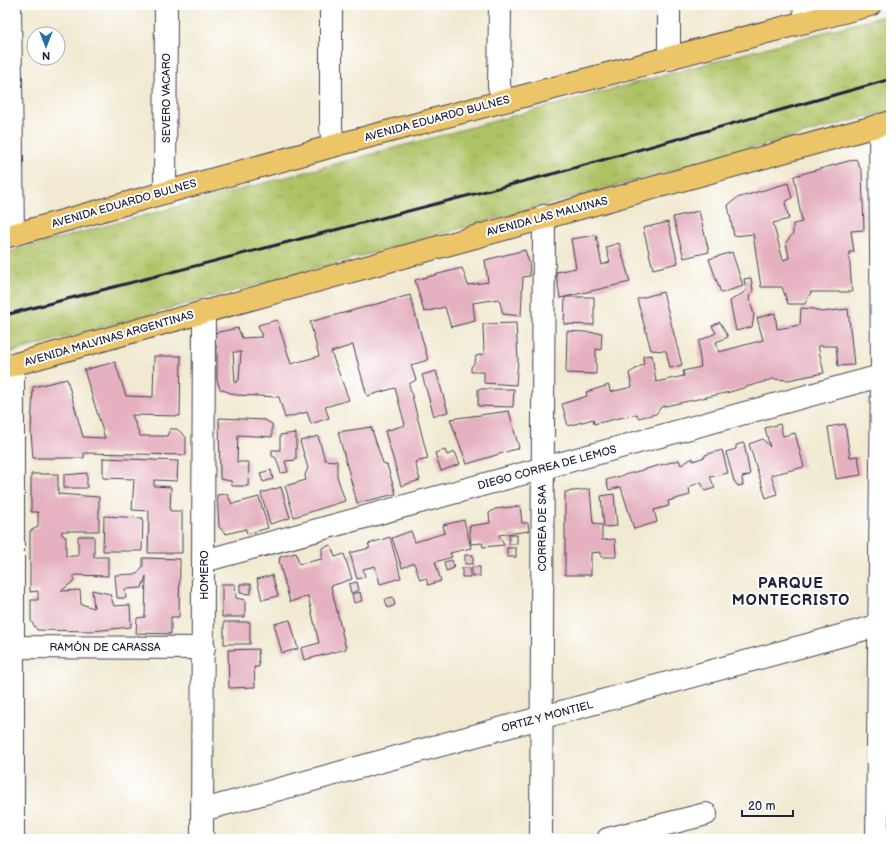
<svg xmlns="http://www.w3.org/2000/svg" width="896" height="844" font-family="'Balsamiq Sans',sans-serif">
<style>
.park{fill:url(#park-tufts);stroke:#687250}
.building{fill:#e5b0bf;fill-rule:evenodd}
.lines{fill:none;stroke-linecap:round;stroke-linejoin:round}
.minor-casing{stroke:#414052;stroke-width:24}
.major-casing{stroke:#414052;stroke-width:24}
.minor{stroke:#fff;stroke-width:22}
.major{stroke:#edc569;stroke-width:22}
.rail{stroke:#22223b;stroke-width:3}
.labels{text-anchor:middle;stroke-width:4;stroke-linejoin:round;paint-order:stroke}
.street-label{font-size:11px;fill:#22223b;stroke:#fff}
.district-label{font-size:15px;font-weight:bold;letter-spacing:1px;fill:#22223b;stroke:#fff}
</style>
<defs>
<pattern id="park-tufts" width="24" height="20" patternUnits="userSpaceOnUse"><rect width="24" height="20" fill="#afc265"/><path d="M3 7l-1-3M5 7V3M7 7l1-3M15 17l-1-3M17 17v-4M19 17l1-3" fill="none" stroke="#96a659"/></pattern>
</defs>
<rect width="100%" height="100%" fill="#fff"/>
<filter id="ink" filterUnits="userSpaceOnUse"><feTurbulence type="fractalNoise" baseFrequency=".025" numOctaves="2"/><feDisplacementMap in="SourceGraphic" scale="8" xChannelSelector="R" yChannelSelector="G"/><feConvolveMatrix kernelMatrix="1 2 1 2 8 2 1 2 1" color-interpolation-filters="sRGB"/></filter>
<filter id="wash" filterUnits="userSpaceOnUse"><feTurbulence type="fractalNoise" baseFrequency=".012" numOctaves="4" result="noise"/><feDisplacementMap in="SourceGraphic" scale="16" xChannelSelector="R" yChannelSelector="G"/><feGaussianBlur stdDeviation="0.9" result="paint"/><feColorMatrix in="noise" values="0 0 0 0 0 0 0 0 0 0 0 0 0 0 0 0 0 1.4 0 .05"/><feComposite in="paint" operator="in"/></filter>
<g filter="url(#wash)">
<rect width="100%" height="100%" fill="#f1e9d1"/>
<path class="park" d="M891 14V110L5 354V253Z"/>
<g id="blocks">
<g class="building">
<path d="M856 159 862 172 864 230 851 231 854 252H849L852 292H811L805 304H788L782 287H761L753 234 734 236 728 205 737 198 788 183 792 198 785 202 789 219 773 223 783 260 789 258 786 242 793 234V224L802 222 794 176Z"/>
<path d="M699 211 709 252 684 258 673 217Z"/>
<path d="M668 222 678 263 653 269 643 228Z"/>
<path d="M596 235 602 265 610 262 606 247 619 243 630 282 565 297H594V325L564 324 565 297 560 298 556 272 576 268 571 239Z"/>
<path d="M525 250 529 262 530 276 523 277 521 316 503 314 499 299 473 303 475 321 451 327 445 307 424 312 415 280 462 268 468 285 488 282 485 260Z"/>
<path d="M732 252 743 286 721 293 709 259Z"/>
<path d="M751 278 753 291 749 297 754 315 752 327 736 331 730 301 746 291 744 279Z"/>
<path d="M663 292 682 365 670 368 666 351 651 350 637 299Z"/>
<path d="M410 295 428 360 411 365 416 380 409 384 428 459 415 462 420 480 401 486 385 431 405 425 395 388 367 396 353 345 331 352 349 400 325 407 329 418 311 424 307 412 285 418 279 397 236 395 220 389 217 380V353L214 333 238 328 242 338 262 337 258 325 277 320 291 364 319 356 310 322ZM233 352H241L239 380 235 383Z"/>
<path d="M801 308 814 309 821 312 848 309 854 365 838 366 836 346H818L824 373 788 380 773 379 730 392 661 407 656 414 638 418 637 414 594 424 593 419 568 426 562 404 587 396 586 392 609 385 610 392 632 387 629 373 644 364 643 356 652 355 656 382 684 376 683 371 701 367 699 352V341L716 333 712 326 720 322 728 337 716 342 719 352 763 340 757 318 775 313 777 329 800 325Z"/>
<path d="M516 323 518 360 516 385 484 383V372H471V367L475 362 476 356 484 354 483 324Z"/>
<path d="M567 331 602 333 601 350 596 349V374L566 373Z"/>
<path d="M154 356H181L180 416 132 415 140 436H167L170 429H177L186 437V455L84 453V458H33L31 432 33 387 67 379 83 437 105 438 84 370 115 362 126 396 153 397Z"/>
<path d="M436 371 448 412 434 416 422 375Z"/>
<path d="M478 389H514L513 407 478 406Z"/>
<path d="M509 411 519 448 467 464 450 419Z"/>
<path d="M219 418 265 420 272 424V437L238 435 237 462H249L248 486H232L231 481 220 479Z"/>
<path d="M780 424 783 436 795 433 804 467 771 475 777 494 766 498 749 444 763 439 770 447 765 428Z"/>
<path d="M845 424 850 457 858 456 861 475 836 479 828 427Z"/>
<path d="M371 427 383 463 387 465 396 494 357 503 338 432Z"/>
<path d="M296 433V460L285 461 288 472 281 473 276 458 272 456V450H280V435Z"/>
<path d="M318 436 325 460 337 461V476L345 501 294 517 285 486 306 480 305 475 308 468 300 441Z"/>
<path d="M744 443 750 475 742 477 743 485 738 486 734 481 726 452 736 449V445Z"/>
<path d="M445 450 447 455 455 452 460 464 441 471 435 453Z"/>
<path d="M722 450 728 473 710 477 715 488 705 491 701 482 689 487 690 495 668 501 669 506 654 510 657 522 634 529 621 487 609 490 606 480 679 460 681 465 693 458V461L705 457V455Z"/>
<path d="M103 458 178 461 177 481 154 480V486L171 487 170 511H182V553H148L149 511 132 510 134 479 103 478Z"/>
<path d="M271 470 273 479 263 482 260 473Z"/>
<path d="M87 473V488H64V475Z"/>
<path d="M31 474H58V494L99 497V531H62V535L66 537V556H78V536H94V557H108V576L74 575V581L61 591 80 590 81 604 94 608 92 590 110 594 114 606 130 605 131 627 92 631 37 630 31 621V600H38V591L30 592V531L38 527V512H31Z"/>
<path d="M281 487 290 518 270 524 261 493Z"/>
<path d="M590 489 593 523 602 525V540L615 539 616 557H601V552L591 553V575H565V492Z"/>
<path d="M227 494 232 504 259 497 268 528 247 534 246 529 226 534 219 527 217 495Z"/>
<path d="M614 494 617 526 604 527 601 496Z"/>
<path d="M520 506 522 523H528L529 531 499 535 504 545 483 547 482 543 471 544 469 526 490 523 489 513 495 509Z"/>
<path d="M104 516 143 518 142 551H103Z"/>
<path d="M464 520 471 548 450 553 452 557 435 562 441 581 428 585 426 578 420 580 414 563 402 568 392 538 411 531 415 542 445 533 443 525Z"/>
<rect x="509" y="535" width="8" height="9"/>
<path d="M390 537 401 578 380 584 375 566 363 569 365 577 357 579 350 553 370 548 368 544Z"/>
<path d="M331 545 335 557 344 554 352 579 331 586 346 649 304 660 301 648 319 643 308 596 290 602 279 561 280 557 296 553 299 564 322 559V548Z"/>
<rect x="507" y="548" width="9" height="9"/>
<rect x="465" y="555" width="8" height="9"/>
<path d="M143 558 180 559 179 617H171V634L136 633 137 618 145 617 146 576 142 588 125 589 126 598H117L115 575 137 574 143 566Z"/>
<path d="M452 560 454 568 446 571 444 562Z"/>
<rect x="472" y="567" width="8" height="9"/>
<rect x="462" y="568" width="8" height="9"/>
<path d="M272 575 278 596 262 600 257 579Z"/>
<path d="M357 582 359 590 351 593 349 584Z"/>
<path d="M222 584H235L236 598 245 600V617H222Z"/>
<path d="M240 584H251V594L240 593Z"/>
<path d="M360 592 362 601 354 603 352 594Z"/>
<path d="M393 597 395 605 388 608 385 599Z"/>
<path d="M290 620 298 649 282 653 274 624Z"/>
<rect x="224" y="622" width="26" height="22"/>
<path d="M258 649 259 667H254L255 687 229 688 228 650Z"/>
</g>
</g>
</g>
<g filter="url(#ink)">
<use href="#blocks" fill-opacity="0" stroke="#414052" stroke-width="1"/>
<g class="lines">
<defs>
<g id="minor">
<path d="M10 5 13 235"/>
<path d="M331 5V128L333 146"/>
<path d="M500 5 499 86 504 101"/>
<path d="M669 5V59"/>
<path d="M804 5 806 22"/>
<path d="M165 192 166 5"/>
<path d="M204 561 891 373"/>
<path d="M5 647 204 648"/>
<path d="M203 810 891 622"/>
<path d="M13 839V364"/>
<path d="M202 839 204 311"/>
<path d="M541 839 544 216"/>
<path d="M608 839 706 814"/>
<path d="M877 839 882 376 880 125"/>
</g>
<g id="major">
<path d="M5 237 333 146 870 5"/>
<path d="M5 367 891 122"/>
</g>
</defs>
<use href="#minor" class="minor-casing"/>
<use href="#major" class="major-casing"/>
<use href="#minor" class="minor"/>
<use href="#major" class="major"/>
<path class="rail" d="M5 315 556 173 891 79"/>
</g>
</g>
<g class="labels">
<g class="street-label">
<text transform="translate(166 98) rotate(-90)" y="4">SEVERO VACARO</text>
<text transform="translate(437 118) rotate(-15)" y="4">AVENIDA EDUARDO BULNES</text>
<text transform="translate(124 203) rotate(-16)" y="4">AVENIDA EDUARDO BULNES</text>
<text transform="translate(547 216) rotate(-15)" y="4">AVENIDA LAS MALVINAS</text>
<text transform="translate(109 338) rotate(-16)" y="4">AVENIDA MALVINAS ARGENTINAS</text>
<text transform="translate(547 467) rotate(-15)" y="4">DIEGO CORREA DE LEMOS</text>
<text transform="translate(542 528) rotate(-90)" y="4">CORREA DE SAA</text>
<text transform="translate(204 575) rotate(-90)" y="4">HOMERO</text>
<text x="105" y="651">RAMÓN DE CARASSA</text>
<text transform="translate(547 716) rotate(-15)" y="4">ORTIZ Y MONTIEL</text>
</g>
<g class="district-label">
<text x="791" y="588">PARQUE<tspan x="791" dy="17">MONTECRISTO</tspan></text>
</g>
</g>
<rect width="896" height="844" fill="none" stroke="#fff" stroke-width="20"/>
<g transform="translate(46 46) rotate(180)"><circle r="19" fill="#ffffff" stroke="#a7a7b1"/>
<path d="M0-3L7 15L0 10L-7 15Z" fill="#1f6fb2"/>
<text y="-6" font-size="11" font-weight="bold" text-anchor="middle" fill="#22223b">N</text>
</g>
<path d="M742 810v6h51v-6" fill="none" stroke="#22223b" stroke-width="2"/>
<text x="748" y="810" font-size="12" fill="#22223b" stroke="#ffffff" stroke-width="3" paint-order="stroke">20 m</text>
</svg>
